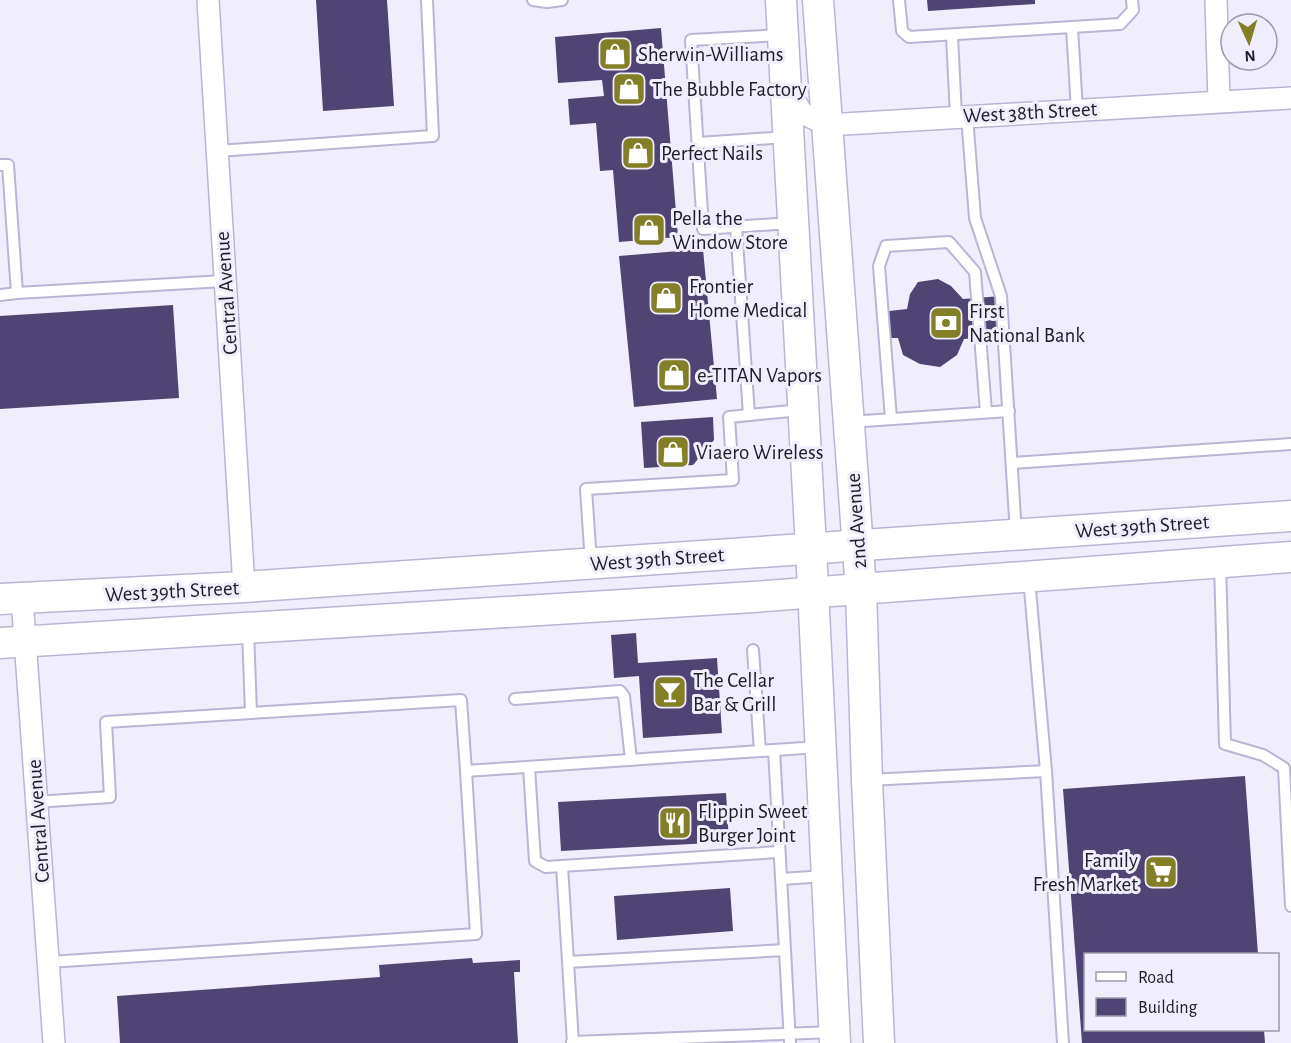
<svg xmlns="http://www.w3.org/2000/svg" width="1291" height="1043" font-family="'Alegreya Sans',sans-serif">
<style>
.building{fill:#4f4473}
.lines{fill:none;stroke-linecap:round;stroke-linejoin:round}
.lane-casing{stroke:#bab4d5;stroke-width:14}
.street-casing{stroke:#bab4d5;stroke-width:24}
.secondary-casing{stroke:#bab4d5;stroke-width:33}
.lane{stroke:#fff;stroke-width:10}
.street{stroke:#fff;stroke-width:21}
.secondary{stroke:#fff;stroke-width:30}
.labels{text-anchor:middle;stroke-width:6;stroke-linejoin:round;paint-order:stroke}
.poi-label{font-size:21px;fill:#1e1c28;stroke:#f0eefc;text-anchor:start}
.street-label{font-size:21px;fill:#1e1c28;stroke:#f0eefc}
</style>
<rect width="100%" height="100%" fill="#f0eefc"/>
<g class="building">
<path d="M316 0H387L394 106 323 111Z"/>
<path d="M927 0H1035V4L928 11Z"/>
<path d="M661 28 678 237 619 242 613 170 600 171 596 123 570 125 568 99 604 96 602 80 558 83 555 37Z"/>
<path d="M703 249 717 399 634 407 619 256Z"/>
<path d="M938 279 951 286 963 299 1001 296 1004 336 964 339 957 355 940 367 920 364 903 355 898 338H889V311L907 309 910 294 918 282Z"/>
<path d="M173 305 179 398 0 409V316Z"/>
<path d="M713 417 714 440 693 465 644 468 641 422Z"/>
<path d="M636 633 638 663 717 658 722 733 643 738 639 676 614 678 611 635Z"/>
<path d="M1245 776 1258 954H1086V1030H1264L1265 1043H1082L1063 789Z"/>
<path d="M726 793 729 842 561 851 558 802Z"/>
<path d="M730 888 733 931 617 940 614 896Z"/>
<path d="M472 958 473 963 520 960V972H514L518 1043H120L117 996 380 977 379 965Z"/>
</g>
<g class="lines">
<defs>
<g id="lane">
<path d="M533 0 547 2 562 0"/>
<path d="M899 0 902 31 909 37 1120 24 1133 10 1132 0"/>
<path d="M1072 28 1077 110"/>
<path d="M780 35 691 40 703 229 791 223"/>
<path d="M952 36 956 116"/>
<path d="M967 116 975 218 1001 296 1016 534"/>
<path d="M698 143 787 137"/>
<path d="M217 151 433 136 427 0"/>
<path d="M0 165H8L17 293 224 281"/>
<path d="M736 226 749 415"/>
<path d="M0 295 17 293"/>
<path d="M891 419 879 266 886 246 949 242 975 272 986 412"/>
<path d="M849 422 1009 411"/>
<path d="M1012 463 1291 444"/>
<path d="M591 563 586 489 733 480 729 417 801 410"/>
<path d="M1220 563 1225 744 1263 755 1284 768 1291 906"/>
<path d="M1029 578 1046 771 1063 1043"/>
<path d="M248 630 251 713"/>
<path d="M753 650 760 751"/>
<path d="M515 699 620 691 624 696 631 760"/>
<path d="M774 750 785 950"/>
<path d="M529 767 535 861 546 867 779 852"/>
<path d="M868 780 1046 771"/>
<path d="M36 802 110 797 106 722 461 700 466 771 819 747"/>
<path d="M562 866 568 962"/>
<path d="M781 879 826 876"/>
<path d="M49 962 476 934 466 771"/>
<path d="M572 1042 834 1032"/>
<path d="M573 1043 568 962 785 950 790 1043"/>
</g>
<g id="street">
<path d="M208 0 244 587"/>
<path d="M1216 0 1219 101"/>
<path d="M787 88 802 113 827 125 1291 98"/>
<path d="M22 598 54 1043"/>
</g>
<g id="secondary">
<path d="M781 0 811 548 835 1043"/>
<path d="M818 0 861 590 867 780 879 1043"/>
<path d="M0 599 244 587 1291 516"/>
<path d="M0 643 753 597 1291 557"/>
</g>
</defs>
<use href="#lane" class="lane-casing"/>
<use href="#street" class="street-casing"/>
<use href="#secondary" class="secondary-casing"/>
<use href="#lane" class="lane"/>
<use href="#street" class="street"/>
<use href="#secondary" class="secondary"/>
</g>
<defs>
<symbol id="shop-square" viewBox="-11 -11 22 22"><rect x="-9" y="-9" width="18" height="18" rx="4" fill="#827f26" stroke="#f0eefc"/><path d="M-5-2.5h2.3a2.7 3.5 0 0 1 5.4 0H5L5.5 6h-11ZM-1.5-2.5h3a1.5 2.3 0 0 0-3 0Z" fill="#fff"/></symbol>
<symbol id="bank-square" viewBox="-11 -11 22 22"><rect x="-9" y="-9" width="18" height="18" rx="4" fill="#827f26" stroke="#f0eefc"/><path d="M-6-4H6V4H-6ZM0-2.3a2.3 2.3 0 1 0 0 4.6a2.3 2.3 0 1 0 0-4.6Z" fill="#fff"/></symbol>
<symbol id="bar-square" viewBox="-11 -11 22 22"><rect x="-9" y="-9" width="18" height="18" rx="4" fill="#827f26" stroke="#f0eefc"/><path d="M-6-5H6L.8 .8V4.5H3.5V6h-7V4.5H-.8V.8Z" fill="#fff"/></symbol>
<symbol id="restaurant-square" viewBox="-11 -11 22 22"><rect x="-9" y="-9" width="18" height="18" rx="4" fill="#827f26" stroke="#f0eefc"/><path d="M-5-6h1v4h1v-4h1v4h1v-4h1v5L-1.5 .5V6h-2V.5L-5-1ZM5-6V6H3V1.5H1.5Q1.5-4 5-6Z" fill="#fff"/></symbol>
<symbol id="supermarket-square" viewBox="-11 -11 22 22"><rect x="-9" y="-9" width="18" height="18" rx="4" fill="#827f26" stroke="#f0eefc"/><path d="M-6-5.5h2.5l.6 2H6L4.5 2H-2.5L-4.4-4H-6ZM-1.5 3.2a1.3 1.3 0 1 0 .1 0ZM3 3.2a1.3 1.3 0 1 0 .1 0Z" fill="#fff"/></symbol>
</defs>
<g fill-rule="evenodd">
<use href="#shop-square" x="596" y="35" width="38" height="38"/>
<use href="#shop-square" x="610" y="70" width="38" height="38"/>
<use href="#shop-square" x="619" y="134" width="38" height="38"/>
<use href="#shop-square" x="630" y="211" width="38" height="38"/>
<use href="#shop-square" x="647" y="279" width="38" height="38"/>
<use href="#bank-square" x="927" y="304" width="38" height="38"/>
<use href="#shop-square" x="655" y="356" width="38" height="38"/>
<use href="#shop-square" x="654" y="433" width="38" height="38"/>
<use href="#bar-square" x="651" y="673" width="38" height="38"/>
<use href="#restaurant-square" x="656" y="804" width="38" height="38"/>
<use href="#supermarket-square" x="1142" y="853" width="38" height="38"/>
</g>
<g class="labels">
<g class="poi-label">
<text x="638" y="61">Sherwin-Williams</text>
<text x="652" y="96">The Bubble Factory</text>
<text x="661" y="160">Perfect Nails</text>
<text x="672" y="225">Pella the<tspan x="672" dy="24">Window Store</tspan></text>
<text x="689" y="293">Frontier<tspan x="689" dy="24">Home Medical</tspan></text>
<text x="969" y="318">First<tspan x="969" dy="24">National Bank</tspan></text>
<text x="697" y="382">e-TITAN Vapors</text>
<text x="696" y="459">Viaero Wireless</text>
<text x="693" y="687">The Cellar<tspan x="693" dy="24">Bar &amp; Grill</tspan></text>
<text x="698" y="818">Flippin Sweet<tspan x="698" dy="24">Burger Joint</tspan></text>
<text x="1138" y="867" text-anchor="end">Family<tspan x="1138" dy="24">Fresh Market</tspan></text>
</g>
<g class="street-label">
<text transform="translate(1030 112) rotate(-3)" y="7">West 38th Street</text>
<text transform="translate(226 293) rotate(-94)" y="7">Central Avenue</text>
<text transform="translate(856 521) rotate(-94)" y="7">2nd Avenue</text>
<text transform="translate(1142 526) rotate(-4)" y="7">West 39th Street</text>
<text transform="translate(657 559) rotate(-4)" y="7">West 39th Street</text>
<text transform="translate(172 591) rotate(-3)" y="7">West 39th Street</text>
<text transform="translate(38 821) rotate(-94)" y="7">Central Avenue</text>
</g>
</g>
<rect x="1084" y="953" width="195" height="78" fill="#f0eefc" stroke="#9c9aa7" stroke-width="1.5"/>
<rect x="1096" y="972" width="30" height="9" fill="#ffffff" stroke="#9c9aa7" stroke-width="1.5"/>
<text x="1138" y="983" font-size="18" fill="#1e1c28">Road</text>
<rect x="1096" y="998" width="30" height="18" fill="#4f4473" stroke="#9c9aa7" stroke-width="1.5"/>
<text x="1138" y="1013" font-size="18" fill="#1e1c28">Building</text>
<g transform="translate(1249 42) rotate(176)"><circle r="28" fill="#f0eefc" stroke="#9c9aa7" stroke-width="1.5"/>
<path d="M0-4.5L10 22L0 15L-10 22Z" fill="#827f26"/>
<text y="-9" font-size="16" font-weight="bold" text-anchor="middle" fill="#1e1c28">N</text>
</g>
</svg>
